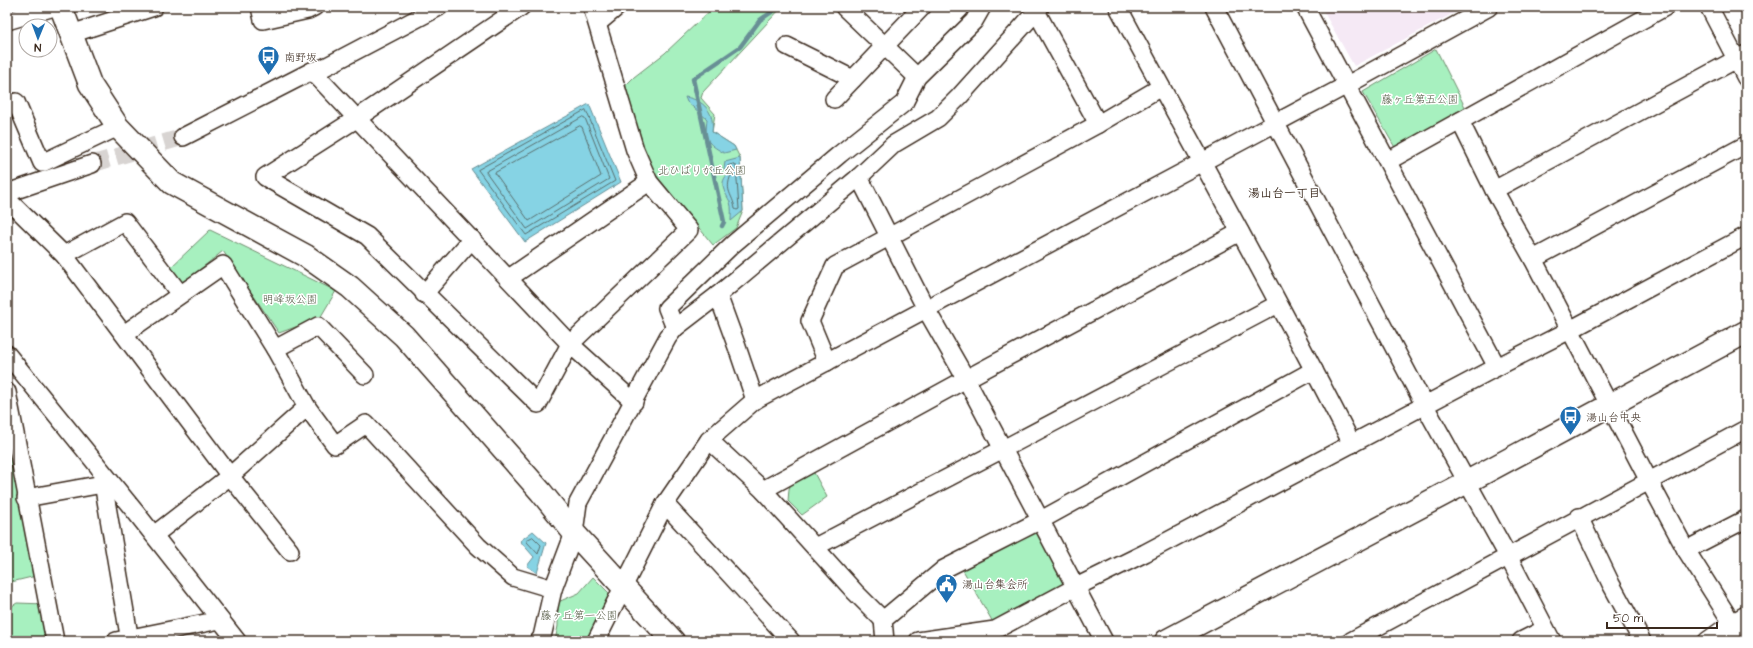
<svg xmlns="http://www.w3.org/2000/svg" width="1753" height="648" font-family="'Architects Daughter','Klee One',sans-serif">
<style>
.built{fill:#f5e9f5}
.green{fill:#a7f0bf;stroke:#718d6e}
.water{fill:#86d3e4;stroke:#688f95}
.lines{fill:none;stroke-linecap:round;stroke-linejoin:round}
.shore{stroke:#596e6d;stroke-width:1}
.stream{stroke:#688f95;stroke-width:4.5}
.street-tunnel{stroke:#d8d4d2;stroke-width:17;stroke-dasharray:17 8;stroke-linecap:butt}
.street-casing{stroke:#3b2a1e;stroke-width:20}
.secondary-casing{stroke:#3b2a1e;stroke-width:25}
.street{stroke:#fff;stroke-width:17}
.secondary{stroke:#fff;stroke-width:22}
.labels{text-anchor:middle;stroke-width:3;stroke-linejoin:round;paint-order:stroke}
.poi-label{font-size:11px;fill:#3b2a1e;stroke:#fff;text-anchor:start}
.park-label{font-size:11px;fill:#565c46;stroke:#fff}
.neighbourhood-label{font-size:12px;font-weight:bold;fill:#3b2a1e;stroke:#fff}
</style>
<rect width="100%" height="100%" fill="#fff"/>
<filter id="ink" filterUnits="userSpaceOnUse"><feTurbulence type="fractalNoise" baseFrequency=".025" numOctaves="2"/><feDisplacementMap in="SourceGraphic" scale="8" xChannelSelector="R" yChannelSelector="G"/><feConvolveMatrix kernelMatrix="1 2 1 2 8 2 1 2 1" color-interpolation-filters="sRGB"/></filter>
<g filter="url(#ink)">
<path class="built" d="M1321 7H1465L1354 66Z"/>
<g class="green">
<path d="M714 7H782L703 92 701 98 715 114 712 132 734 146 740 158 743 211 736 228 713 245 651 169 626 94V85L634 77 665 53Z"/>
<path d="M1436 49 1468 113 1397 151 1363 92Z"/>
<path d="M210 230 336 291 320 318 279 333 223 251 183 283 170 268Z"/>
<path d="M12 446 36 576 7 583V448Z"/>
<path d="M813 471 827 497 802 515 788 501 789 489 792 481Z"/>
<path d="M1037 527 1068 585 994 624 960 565Z"/>
<path d="M593 577 610 594 589 641H555L558 626V602L579 593Z"/>
<path d="M17 603 45 604 53 641H7V609Z"/>
</g>
<g class="water">
<path d="M685 97C704 100 715 112 712 132L734 146 736 150 724 153C705 142 705 140 707 119L687 102Z"/>
<path d="M589 104 621 182 525 242 471 169Z"/>
<path d="M740 158 743 211 731 221C731 216 732 207 730 202 726 193 718 185 727 175L724 169 725 162Z"/>
<path d="M533 531 546 543 537 573 527 566 534 557 520 541Z"/>
</g>
<g class="lines">
<g class="shore">
<path d="M586 110 615 181 526 235 478 170Z"/>
<path d="M583 117 585 118 609 179 527 229 486 172Z"/>
<path d="M580 126 582 127 601 176 529 221 495 173Z"/>
<path d="M734 164 736 165 739 209 737 210 735 209C733 194 724 192 731 175L728 166Z"/>
<path d="M533 537 541 545 538 554 527 542V540Z"/>
</g>
<path class="stream" d="M722 226 724 222 693 79 740 47 760 20 779 7"/>
<path class="street-tunnel" d="M92 164 183 137"/>
<defs>
<g id="street">
<path d="M260 7 263 20 308 10 314 7"/>
<path d="M521 7 356 119 265 177 367 236 538 404 570 344 634 402"/>
<path d="M844 7 917 77"/>
<path d="M1118 7C1196 152 1277 296 1352 444"/>
<path d="M1214 7 1425 406 1509 558 1552 641"/>
<path d="M1305 7 1497 367"/>
<path d="M1709 7 1746 78"/>
<path d="M1036 11 1098 124"/>
<path d="M7 21 54 7"/>
<path d="M598 23 617 7"/>
<path d="M71 34 154 7"/>
<path d="M787 46 853 79"/>
<path d="M312 71 570 344 689 230 649 182 635 150 592 7"/>
<path d="M834 99 922 7"/>
<path d="M7 105 16 102 42 163 118 127"/>
<path d="M1460 121 1494 190 1533 259 1649 481 1686 550 1732 623 1740 641"/>
<path d="M183 137 312 71 323 68 439 7"/>
<path d="M1388 161 1665 7"/>
<path d="M859 177 926 309 966 379 1104 641"/>
<path d="M1494 190 1746 54"/>
<path d="M7 193 92 164"/>
<path d="M7 199 64 255 230 476 290 551"/>
<path d="M64 255 125 222 180 294"/>
<path d="M1533 259 1746 145"/>
<path d="M509 278 649 182"/>
<path d="M424 294 472 239"/>
<path d="M718 295 737 347 755 400"/>
<path d="M675 328 667 308 732 245 840 154 904 103 917 77 974 21 982 7"/>
<path d="M124 334 223 265 275 349 307 407 335 445 366 424 478 546 513 577 553 589"/>
<path d="M275 349 318 326 365 375"/>
<path d="M7 354 137 514 237 641"/>
<path d="M827 362 810 321 835 266 1098 124 1161 87"/>
<path d="M7 392 55 641"/>
<path d="M709 440 763 490 855 592 883 620"/>
<path d="M101 471 130 641"/>
<path d="M763 490 966 379 1240 232"/>
<path d="M26 498 103 484"/>
<path d="M665 504 791 641"/>
<path d="M1579 517 1611 584 1642 641"/>
<path d="M154 535 230 476 307 407"/>
<path d="M815 547 1003 449 1278 304"/>
<path d="M1686 550 1746 519"/>
<path d="M116 641 220 620"/>
<path d="M539 641 542 637 553 589 574 533 578 503 668 337 675 328 718 295 859 177 894 144 938 118 959 97 1040 7"/>
<path d="M596 641 665 504 709 440 755 400 1347 85 1489 7"/>
<path d="M885 641 883 620 944 569 1041 520 1314 370"/>
<path d="M918 641 995 630 1076 587 1145 553 1497 367 1570 330 1746 236"/>
<path d="M1351 641C1483 571 1614 499 1746 429"/>
<path d="M1521 641 1545 629"/>
<path d="M1707 641 1732 623 1746 615"/>
</g>
<g id="secondary">
<path d="M61 7 90 84 118 127 172 183 306 256 350 287 404 336 541 492 574 533 673 641"/>
<path d="M1166 641 1467 482 1746 332"/>
</g>
</defs>
<use href="#street" class="street-casing"/>
<use href="#secondary" class="secondary-casing"/>
<use href="#street" class="street"/>
<use href="#secondary" class="secondary"/>
</g>
</g>
<defs>
<symbol id="bus-pin" viewBox="-11 -11 22 30"><path d="M0 17L-7.5 6A9.5 9.5 0 1 1 7.5 6Z" fill="#1f6fb2" stroke="#fff"/><path d="M-5-6H5V4H4V6H2V4H-2V6H-4V4H-5ZM-3.5-4V0h7V-4ZM-3.5 1.2v1.5H-2V1.2ZM2 1.2v1.5H3.5V1.2Z" fill="#fff"/></symbol>
<symbol id="civic-pin" viewBox="-11 -11 22 30"><path d="M0 17L-7.5 6A9.5 9.5 0 1 1 7.5 6Z" fill="#1f6fb2" stroke="#fff"/><path d="M-.6-6.5H3V-4.5H.6V-3L4-1V1h2V6H-6V1h2V-1L-.6-3ZM-1.2 2.5V6h2.4V2.5Z" fill="#fff"/></symbol>
</defs>
<g fill-rule="evenodd">
<use href="#bus-pin" x="256" y="44" width="25" height="34"/>
<use href="#bus-pin" x="1558" y="404" width="25" height="34"/>
<use href="#civic-pin" x="934" y="572" width="25" height="34"/>
</g>
<g class="labels">
<g class="poi-label">
<text x="284" y="61">南野坂</text>
<text x="1586" y="421">湯山台中央</text>
<text x="962" y="588">湯山台集会所</text>
</g>
<g class="park-label">
<text x="1420" y="103">藤ヶ丘第五公園</text>
<text x="702" y="174">北ひばりが丘公園</text>
<text x="290" y="303">明峰坂公園</text>
<text x="579" y="619">藤ヶ丘第一公園</text>
</g>
<g class="neighbourhood-label">
<text x="1284" y="197">湯山台一丁目</text>
</g>
</g>
<rect width="1753" height="648" fill="none" stroke="#fff" stroke-width="24"/>
<rect x="12" y="12" width="1729" height="624" fill="none" stroke="#3b2a1e" stroke-width="1.5" filter="url(#ink)"/>
<g transform="translate(38 38) rotate(181)"><circle r="19" fill="#ffffff" stroke="#b1aaa5"/>
<path d="M0-3L7 15L0 10L-7 15Z" fill="#1f6fb2"/>
<text y="-6" font-size="11" font-weight="bold" text-anchor="middle" fill="#3b2a1e">N</text>
</g>
<path d="M1607 622v6h110v-6" fill="none" stroke="#3b2a1e" stroke-width="2"/>
<text x="1613" y="622" font-size="12" fill="#3b2a1e" stroke="#ffffff" stroke-width="3" paint-order="stroke">50 m</text>
</svg>
